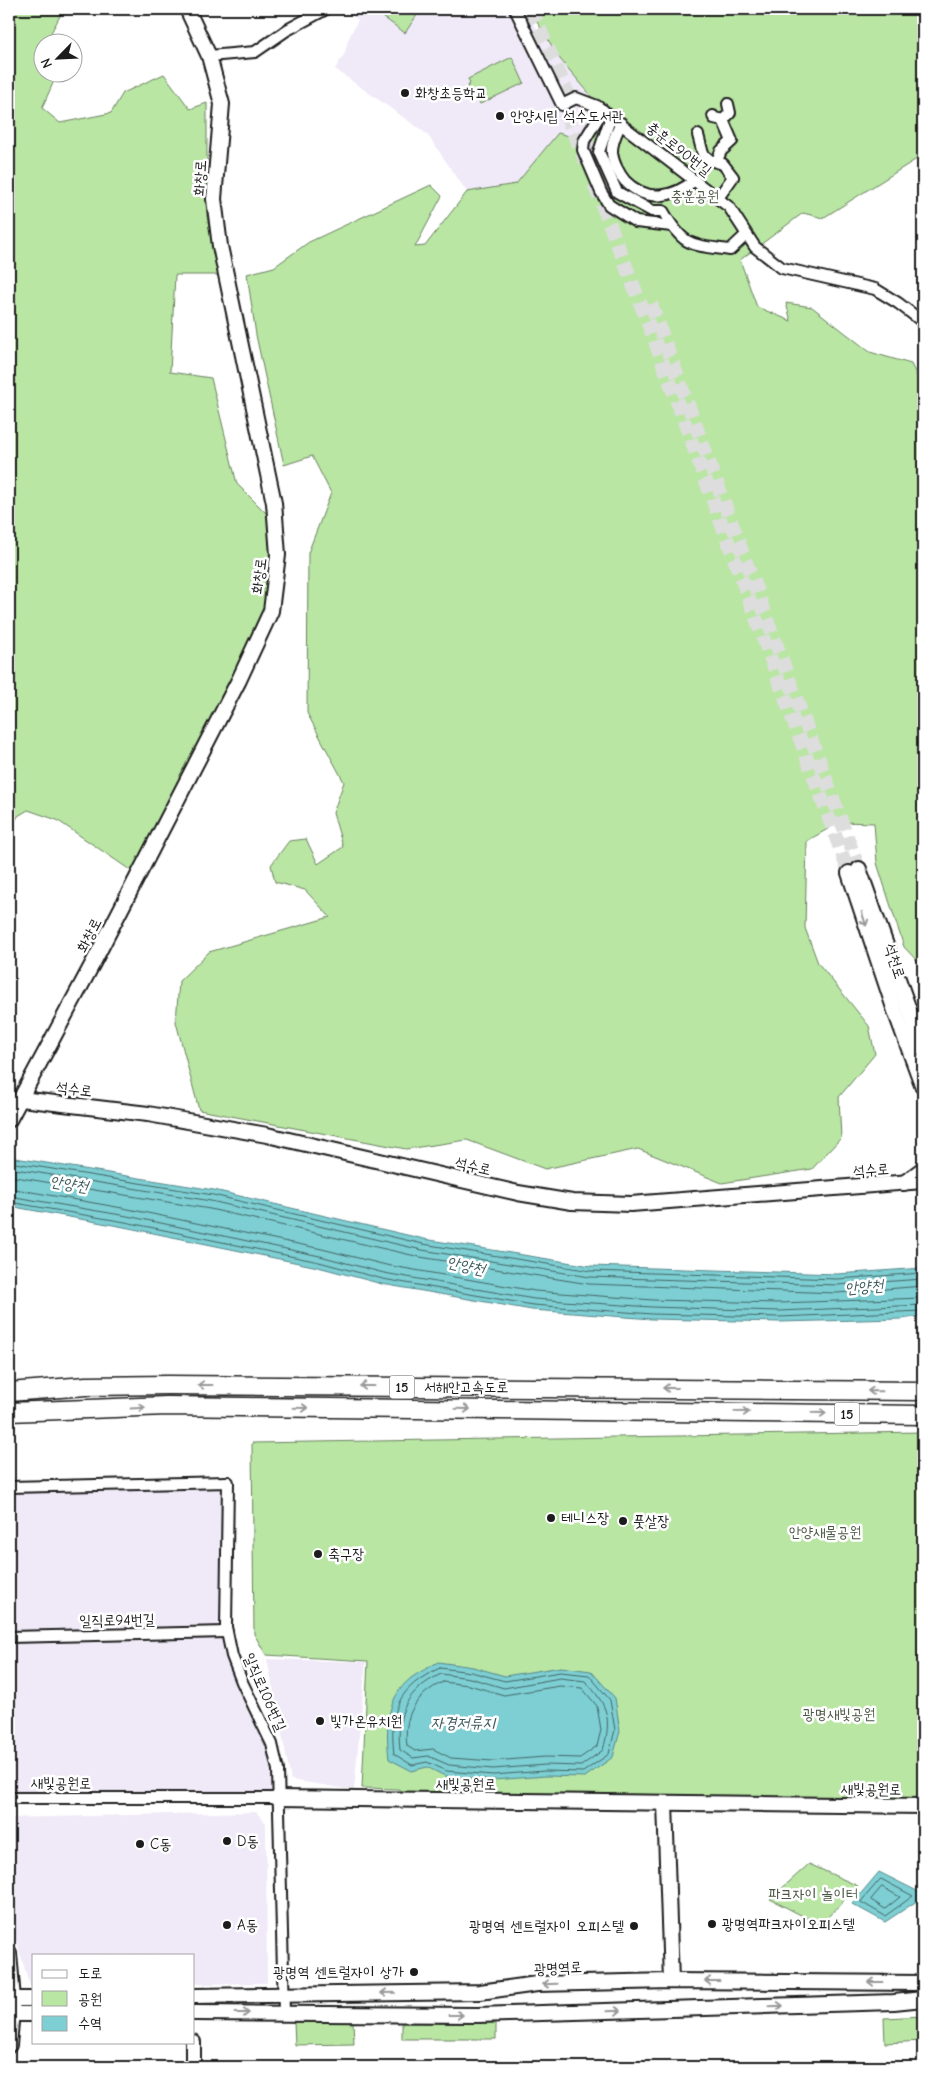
<svg xmlns="http://www.w3.org/2000/svg" width="932" height="2076" font-family="'Comic Neue','Poor Story',sans-serif">
<style>
.built{fill:#f0e9f7}
.green{fill:#b9e6a3;stroke:#6a8160}
.water{fill:#7dcfd3;stroke:#56878a}
.lines{fill:none;stroke-linecap:round;stroke-linejoin:round}
.shore{stroke:#436465;stroke-width:1}
.secondary-tunnel{stroke:#ddd;stroke-width:14;stroke-dasharray:14 7;stroke-linecap:butt}
.street-casing{stroke:#1c1c1c;stroke-width:14}
.secondary-casing{stroke:#1c1c1c;stroke-width:18}
.highway-casing{stroke:#1c1c1c;stroke-width:21}
.street{stroke:#fff;stroke-width:10}
.secondary{stroke:#fff;stroke-width:14}
.highway{stroke:#fff;stroke-width:18}
.oneway{stroke:#999}
.poi-dot{fill:#1c1c1c;stroke:#fff;stroke-width:2}
.labels{text-anchor:middle;stroke-width:5;stroke-linejoin:round;paint-order:stroke}
.shield{fill:#fff;stroke:#606060;stroke-width:1}
.shield-label{font-size:14px;font-weight:bold;fill:#1c1c1c}
.poi-label{font-size:15px;fill:#1c1c1c;stroke:#fff;text-anchor:start}
.street-label{font-size:15px;fill:#1c1c1c;stroke:#fff}
.park-label{font-size:15px;fill:#4b5944;stroke:#fff}
.water-label{font-size:16px;font-style:italic;fill:#3e5b5c;stroke:#fff}
</style>
<rect width="100%" height="100%" fill="#fff"/>
<filter id="ink" filterUnits="userSpaceOnUse"><feTurbulence type="fractalNoise" baseFrequency=".02" numOctaves="2"/><feDisplacementMap in="SourceGraphic" scale="10" xChannelSelector="R" yChannelSelector="G"/><feConvolveMatrix kernelMatrix="1 2 1 2 8 2 1 2 1" color-interpolation-filters="sRGB"/></filter>
<g filter="url(#ink)">
<g class="built">
<path d="M344 9H521L549 42 597 106 584 132 576 139 558 133 516 184 467 192 427 134 335 69 345 53 348 40 358 20Z"/>
<path d="M228 1482 226 1627 232 1656 272 1744 277 1798H9V1487Z"/>
<path d="M267 1659 366 1662 354 1790 291 1780Z"/>
<path d="M256 1812 266 1823 267 1983 194 1984V1955H34V1986H30L9 1917V1818Z"/>
</g>
<g class="green">
<path d="M9 9H60V16L46 42H42V72L57 74 42 108 60 123 111 113 123 93 164 74 190 109 207 103V216L218 275H175L170 372 211 378 237 484 271 518 273 574 267 611 133 872 57 820 28 810 18 816 9 833Z"/>
<path d="M372 9H421L405 33Z"/>
<path d="M529 9H923V155L823 218 803 213 740 260 757 307 791 321 786 303 812 307 870 352 911 364 923 388V967L904 947 877 863 874 823 840 822 807 841 805 928 818 963 869 1026 875 1054 839 1097 841 1138 812 1169 722 1183 638 1149 545 1169 467 1140 406 1149 199 1110 176 1022 179 981 209 952 330 917 305 890 275 882 271 865 289 841 306 839 318 864 343 847 333 813 344 782 307 713 308 553 331 493 312 456 284 465 256 335 247 274 274 267 309 242 431 185 442 196 415 247 425 246 467 192 516 184 558 133 576 138 584 132 597 106 588 92 560 59Z"/>
<path d="M512 57 524 83 480 104 477 99 473 100 467 98 464 92 470 83 468 79Z"/>
<path d="M923 1432V1798L407 1794 398 1789 362 1788 368 1661 266 1655 254 1634 252 1443Z"/>
<path d="M809 1864 858 1886 820 1925 770 1899Z"/>
<path d="M923 2016V2041L885 2043 884 2018Z"/>
<path d="M353 2021 354 2044 295 2045 294 2022Z"/>
<rect x="402" y="2023" width="94" height="16"/>
</g>
<g class="water">
<path d="M9 1157 214 1190 424 1239 591 1266 837 1274 923 1268V1316L901 1319 779 1322 652 1319 532 1310 382 1284 318 1267 124 1227 9 1206Z"/>
<path d="M438 1662 473 1667 505 1676 561 1667 591 1671 615 1698 620 1731 613 1757 585 1777 546 1776 493 1780 445 1776 427 1767 412 1771 389 1759C386 1730 385 1699 411 1678 419 1672 430 1667 438 1662Z"/>
<path d="M879 1872 923 1894V1897L885 1922 852 1904Z"/>
</g>
<g class="lines">
<g class="shore">
<path d="M9 1162 213 1195 423 1244 591 1271 837 1279 923 1273"/>
<path d="M9 1168 211 1201 422 1250 590 1277 837 1285 923 1279"/>
<path d="M9 1176 210 1209 420 1257 589 1284 837 1293 923 1286"/>
<path d="M9 1188 128 1209 322 1249 386 1265 535 1291 653 1300 779 1303 923 1298"/>
<path d="M9 1196 127 1216 320 1256 384 1273 534 1299 652 1307 779 1311 923 1305"/>
<path d="M9 1202 125 1222 319 1262 383 1279 533 1305 652 1314 779 1317 923 1311"/>
<path d="M440 1668 471 1672 505 1681 560 1672 589 1675 610 1700 615 1730 609 1754 583 1772 545 1771 493 1775 447 1771 427 1762 412 1765 394 1754C389 1710 398 1687 440 1668Z"/>
<path d="M441 1674 470 1678 504 1688 560 1678 585 1681C608 1705 612 1719 603 1750L581 1766 545 1765 493 1769 449 1765 428 1756 413 1758 400 1750C396 1712 406 1691 441 1674Z"/>
<path d="M443 1682 469 1685 504 1695 560 1686 582 1688 597 1706 601 1730 597 1746 580 1758 545 1757 493 1761 451 1758 433 1749 415 1751 407 1746C403 1716 415 1695 443 1682Z"/>
<path d="M881 1879 913 1896 885 1916 861 1902Z"/>
<path d="M882 1887 900 1897 885 1909 871 1900Z"/>
</g>
<g class="secondary-tunnel">
<path d="M531 9 573 105"/>
<path d="M557 94 586 162"/>
<path d="M589 143 609 196"/>
<path d="M594 184 653 336 849 873"/>
<path d="M651 304 859 869"/>
</g>
<defs>
<g id="street">
<path d="M515 9 562 105 576 98 597 106 729 207 755 247 782 268 875 289 898 303 923 322"/>
<path d="M209 56 255 52 287 30 326 9"/>
<path d="M603 110 584 141 583 150 601 192 609 205 636 222 672 226"/>
<path d="M611 116 599 152 617 192 652 211H663C684 248 692 245 730 250L746 235"/>
<path d="M713 116 714 118 723 120 732 141 721 151 717 161"/>
<path d="M723 120 730 113 728 104"/>
<path d="M621 123C617 132 611 143 612 153 613 162 619 174 625 181 647 203 673 198 695 180"/>
<path d="M698 135 703 154 710 160 723 164 733 177 718 198"/>
<path d="M9 1487 228 1482 226 1627 232 1656 242 1682 272 1744 278 1770 284 2013"/>
<path d="M9 1637 227 1632"/>
<path d="M9 1798H277"/>
</g>
<g id="secondary">
<path d="M859 869 923 1049"/>
<path d="M849 873 895 1011 923 1087"/>
<path d="M21 1099 148 1114 267 1135 518 1193 572 1202 631 1204 923 1181"/>
<path d="M9 1120 93 963 239 680 271 611 278 555 274 503 220 246 214 199 222 104 209 56 187 9"/>
<path d="M904 1183 923 1169"/>
<path d="M277 1798 923 1806"/>
<path d="M665 1803 671 1981"/>
<path d="M9 1953 13 1999 9 2045"/>
<path d="M194 1996 480 1992 537 1984 671 1981 923 1983"/>
<path d="M13 1999H34"/>
<path d="M194 2013 478 2015 894 2002 923 1999"/>
<path d="M13 2014H34"/>
<path d="M193 2042V2067"/>
</g>
<g id="highway">
<path d="M9 1392 86 1386 168 1385 923 1391"/>
<path d="M9 1412 167 1406 923 1415"/>
</g>
</defs>
<use href="#street" class="street-casing"/>
<use href="#secondary" class="secondary-casing"/>
<use href="#highway" class="highway-casing"/>
<use href="#street" class="street"/>
<use href="#secondary" class="secondary"/>
<use href="#highway" class="highway"/>
</g>
<defs><path id="oneway-shaft" d="M-6 0H5M1.5-3L5.5 0L1.5 3" fill="none" stroke-width="1.6" stroke-linecap="round" stroke-linejoin="round" transform="scale(1.25)"/></defs>
<g class="oneway">
<use href="#oneway-shaft" transform="translate(864 919) rotate(72)"/>
<use href="#oneway-shaft" transform="translate(205 1385) rotate(-180)"/>
<use href="#oneway-shaft" transform="translate(367 1386) rotate(-180)"/>
<use href="#oneway-shaft" transform="translate(670 1388) rotate(-180)"/>
<use href="#oneway-shaft" transform="translate(875 1391) rotate(-179)"/>
<use href="#oneway-shaft" transform="translate(138 1408) rotate(-3)"/>
<use href="#oneway-shaft" transform="translate(301 1408) rotate(1)"/>
<use href="#oneway-shaft" transform="translate(463 1409) rotate(1)"/>
<use href="#oneway-shaft" transform="translate(742 1412) rotate(1)"/>
<use href="#oneway-shaft" transform="translate(819 1413) rotate(1)"/>
<use href="#oneway-shaft" transform="translate(712 1981) rotate(-180)"/>
<use href="#oneway-shaft" transform="translate(875 1982) rotate(-180)"/>
<use href="#oneway-shaft" transform="translate(550 1984) rotate(178)"/>
<use href="#oneway-shaft" transform="translate(388 1993) rotate(179)"/>
<use href="#oneway-shaft" transform="translate(776 2006) rotate(-2)"/>
<use href="#oneway-shaft" transform="translate(614 2011) rotate(-2)"/>
<use href="#oneway-shaft" transform="translate(242 2013)"/>
<use href="#oneway-shaft" transform="translate(456 2015)"/>
</g>
</g>
<g class="poi-dot">
<circle cx="405" cy="93" r="5"/>
<circle cx="500" cy="116" r="5"/>
<circle cx="551" cy="1518" r="5"/>
<circle cx="623" cy="1521" r="5"/>
<circle cx="318" cy="1554" r="5"/>
<circle cx="320" cy="1721" r="5"/>
<circle cx="227" cy="1841" r="5"/>
<circle cx="140" cy="1844" r="5"/>
<circle cx="712" cy="1924" r="5"/>
<circle cx="227" cy="1925" r="5"/>
<circle cx="634" cy="1926" r="5"/>
<circle cx="414" cy="1972" r="5"/>
</g>
<g class="labels">
<g class="shield">
<rect x="389.5" y="1375.5" width="25" height="23" rx="4"/>
<rect x="834.5" y="1402.5" width="25" height="23" rx="4"/>
</g>
<g class="shield-label">
<text x="402" y="1392">15</text>
<text x="847" y="1419">15</text>
</g>
<g class="poi-label">
<text x="415" y="98">화창초등학교</text>
<text x="510" y="121">안양시립 석수도서관</text>
<text x="561" y="1523">테니스장</text>
<text x="633" y="1526">풋살장</text>
<text x="328" y="1559">축구장</text>
<text x="330" y="1726">빛가온유치원</text>
<text x="237" y="1846">D동</text>
<text x="150" y="1849">C동</text>
<text x="722" y="1929">광명역파크자이오피스텔</text>
<text x="237" y="1930">A동</text>
<text x="624" y="1931" text-anchor="end">광명역 센트럴자이 오피스텔</text>
<text x="404" y="1977" text-anchor="end">광명역 센트럴자이 상가</text>
</g>
<g class="street-label">
<text transform="translate(679 149) rotate(38)" y="5">충훈로90번길</text>
<text transform="translate(200 178) rotate(-87)" y="5">화창로</text>
<text transform="translate(259 576) rotate(-83)" y="5">화창로</text>
<text transform="translate(89 935) rotate(-63)" y="5">화창로</text>
<text transform="translate(895 961) rotate(72)" y="5">석천로</text>
<text transform="translate(74 1089) rotate(7)" y="5">석수로</text>
<text transform="translate(473 1166) rotate(13)" y="5">석수로</text>
<text transform="translate(871 1170) rotate(-4)" y="5">석수로</text>
<text x="466" y="1392">서해안고속도로</text>
<text transform="translate(117 1620) rotate(-1)" y="5">일직로94번길</text>
<text transform="translate(265 1692) rotate(66)" y="5">일직로106번길</text>
<text transform="translate(61 1783) rotate(1)" y="5">새빛공원로</text>
<text transform="translate(466 1784) rotate(1)" y="5">새빛공원로</text>
<text transform="translate(871 1789) rotate(1)" y="5">새빛공원로</text>
<text transform="translate(558 1968) rotate(-3)" y="5">광명역로</text>
</g>
<g class="park-label">
<text x="695" y="201">충훈공원</text>
<text x="825" y="1537">안양새물공원</text>
<text x="839" y="1719">광명새빛공원</text>
<text x="813" y="1899">파크자이 놀이터</text>
</g>
<g class="water-label">
<text transform="translate(69 1183) rotate(9)" y="6">안양천</text>
<text transform="translate(466 1265) rotate(12)" y="6">안양천</text>
<text transform="translate(864 1286) rotate(-5)" y="6">안양천</text>
<text x="463" y="1728">자경저류지</text>
</g>
</g>
<rect width="932" height="2076" fill="none" stroke="#fff" stroke-width="30"/>
<rect x="15" y="15" width="902" height="2046" fill="none" stroke="#1c1c1c" stroke-width="2" filter="url(#ink)"/>
<rect x="32" y="1954" width="162" height="90" fill="#ffffff" stroke="#a4a4a4"/>
<rect x="42" y="1970" width="25" height="8" fill="#ffffff" stroke="#a4a4a4"/>
<text x="78" y="1978" font-size="15" fill="#1c1c1c">도로</text>
<rect x="42" y="1991" width="25" height="15" fill="#b9e6a3" stroke="#a4a4a4"/>
<text x="78" y="2004" font-size="15" fill="#1c1c1c">공원</text>
<rect x="42" y="2016" width="25" height="15" fill="#7dcfd3" stroke="#a4a4a4"/>
<text x="78" y="2028" font-size="15" fill="#1c1c1c">수역</text>
<g transform="translate(58 58) rotate(246)"><circle r="24" fill="#ffffff" stroke="#a4a4a4"/>
<path d="M0-4L9 19L0 12L-9 19Z" fill="#1c1c1c"/>
<text y="-8" font-size="14" font-weight="bold" text-anchor="middle" fill="#1c1c1c">N</text>
</g>
</svg>
